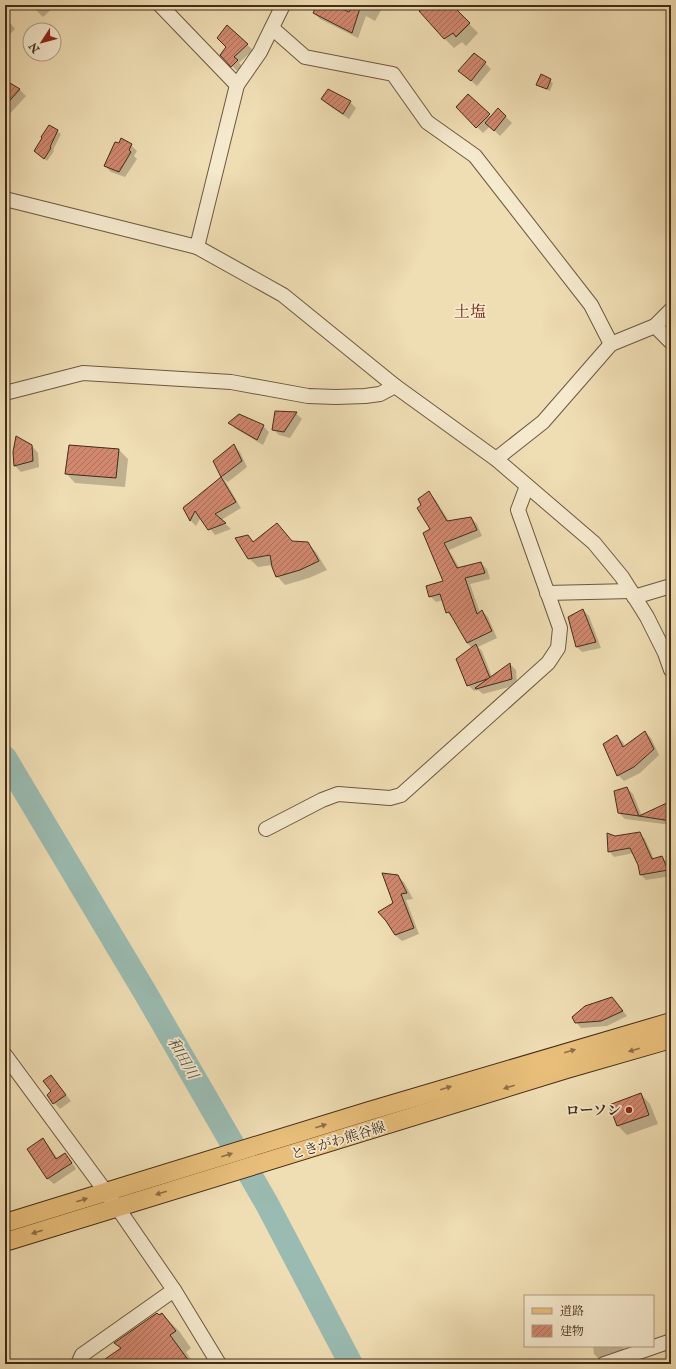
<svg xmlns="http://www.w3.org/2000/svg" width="676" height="1369" font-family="'IM FELL English','Noto Serif JP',serif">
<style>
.shadow{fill:#0003}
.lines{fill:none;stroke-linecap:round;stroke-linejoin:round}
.river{stroke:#9abbb1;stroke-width:24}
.building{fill:url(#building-hatch);stroke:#422c19}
.minor-casing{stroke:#6d5840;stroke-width:16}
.major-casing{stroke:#422c19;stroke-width:20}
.minor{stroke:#f5e9ce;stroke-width:14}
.major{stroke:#e8be7a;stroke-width:18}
.oneway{fill:#8d6e45}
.poi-dot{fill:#8f2418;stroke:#f5e9ce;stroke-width:1.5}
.labels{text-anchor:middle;stroke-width:3.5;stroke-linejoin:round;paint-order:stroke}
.poi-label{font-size:14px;font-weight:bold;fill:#422c19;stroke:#f5e9ce;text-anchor:end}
.street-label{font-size:14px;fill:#422c19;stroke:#f5e9ce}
.water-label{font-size:15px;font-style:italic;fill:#58503f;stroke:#f5e9ce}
.quarter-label{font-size:16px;fill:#7a1f14;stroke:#f5e9ce}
</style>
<defs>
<pattern id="building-hatch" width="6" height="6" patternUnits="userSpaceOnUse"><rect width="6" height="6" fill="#d1886f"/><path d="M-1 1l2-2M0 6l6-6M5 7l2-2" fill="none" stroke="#ab6f5a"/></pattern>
</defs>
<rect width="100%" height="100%" fill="#efddb3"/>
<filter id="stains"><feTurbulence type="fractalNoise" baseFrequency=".005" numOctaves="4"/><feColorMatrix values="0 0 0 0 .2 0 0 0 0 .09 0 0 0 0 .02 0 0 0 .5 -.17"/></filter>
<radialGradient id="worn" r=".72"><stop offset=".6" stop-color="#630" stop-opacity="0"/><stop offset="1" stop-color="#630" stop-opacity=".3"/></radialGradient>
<g class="shadow">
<path d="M31 5H56L43 17Z"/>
<path d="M310 5H331L350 13 354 5H384L375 21 366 16 358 38 320 19 314 13 317 8Z"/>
<path d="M423 5H451L478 33 466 46 462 42 454 48 444 38Z"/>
<path d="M5 16 15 29 5 40Z"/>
<path d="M227 27 253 50 239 63 242 66 237 71 221 55 228 47Z"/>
<path d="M485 63 491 69 477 86 460 71Z"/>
<path d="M542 76 553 83 550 91 540 87 538 85Z"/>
<path d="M9 83 20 90 26 96 5 119V88Z"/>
<path d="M468 95 491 117 498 109 512 123 500 136 490 126 483 133 457 107Z"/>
<path d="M322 99 350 102 356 108 349 119 328 105Z"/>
<path d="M49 126 61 134 53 150 54 151 47 161 38 153Z"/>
<path d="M131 145 137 151 134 156 137 159 125 177 111 172 105 166Z"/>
<path d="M296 413 302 419 290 438 279 435 273 429Z"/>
<path d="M230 423 263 426 269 432 263 445 236 429Z"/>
<path d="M32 446 38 453 39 467 21 472 15 466Z"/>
<path d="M234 446 240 452 247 467 228 482 224 479 241 508 221 520 231 529 215 535 201 517 196 526 191 521 183 506 202 494 223 477 214 461Z"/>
<path d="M119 450 128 459 125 487 75 483 66 473Z"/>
<path d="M429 493 435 499 449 521 471 518 477 524 482 536 449 550 460 569 481 563 487 569 490 579 470 584 480 613 482 611 488 617 497 638 478 647 482 651 492 677 510 664 516 670 517 685 483 694 478 690 474 691 468 685 472 648 467 643 453 618 447 612 443 600 436 602 430 596 444 581 431 530 423 505Z"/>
<path d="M277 524 293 542 307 543 316 552 327 570 309 578 285 585 277 576 272 565 258 567 249 558 248 536 254 542Z"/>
<path d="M583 610 589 616 601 648 582 652 576 646Z"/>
<path d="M645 732 651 738 659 755 640 773 624 781 618 775 617 736 623 742 625 747Z"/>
<path d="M627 788 633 794 642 816 671 802V825L625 819 619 813Z"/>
<path d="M639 833 645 839 654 859 662 857 667 863 671 872V876L646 880 641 875 639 864 634 853 614 857 609 851Z"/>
<path d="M397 876 404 882 413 899 406 900 419 934 402 941 395 935 394 903Z"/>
<path d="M617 1004 627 1016 607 1026 581 1028 576 1022Z"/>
<path d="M51 1076 71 1101 60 1109 54 1103Z"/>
<path d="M641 1094 650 1104 658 1124 627 1135 618 1126Z"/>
<path d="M43 1140 48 1145 58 1159 65 1154 70 1160 76 1169 54 1184 48 1179 29 1149Z"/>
<path d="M162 1314 179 1331 191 1348 186 1352 194 1364H110L121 1349 116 1343Z"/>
<path d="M593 1346H623L624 1352 608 1354V1359L600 1360 594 1354Z"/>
</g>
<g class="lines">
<path class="river" d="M5 758 146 994 267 1204 351 1364"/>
</g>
<g class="building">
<path d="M317 5H334L349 12 353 5H361L352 33 313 13Z"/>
<path d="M426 5H452L470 23 456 37 453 33 444 39 419 11Z"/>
<path d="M227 25 248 44 234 57 238 60 231 67 220 55 226 47 217 38Z"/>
<path d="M474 53 486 62 471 81 458 71Z"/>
<path d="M541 74 551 79 547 89 536 85Z"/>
<path d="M5 80 20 89 5 106Z"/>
<path d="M328 89 351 101 343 114 321 99Z"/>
<path d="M468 94 490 114 476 128 456 107Z"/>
<path d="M498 108 506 116 494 131 485 123Z"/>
<path d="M49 125 58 130 50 147 51 148 44 159 34 151 42 138 41 137Z"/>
<path d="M121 138 132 144 129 150 131 152 119 172 104 166 115 142 119 143Z"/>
<path d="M275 411 297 412 284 432 272 430Z"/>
<path d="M239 414 264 425 257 440 228 423Z"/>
<path d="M16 436 32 445 33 461 14 466 13 452Z"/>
<path d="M234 444 242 461 221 477 213 461Z"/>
<path d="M69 445 119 449 116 478 65 474Z"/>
<path d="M221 477 236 502 215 514 226 523 208 530 195 511 190 521 183 508Z"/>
<path d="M429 491 447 521 471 517 477 530 444 543 457 568 481 562 485 573 465 578 477 614 482 610 492 631 467 643 449 612 446 613 440 594 429 597 426 586 443 581 423 533 430 529 417 508 421 505 418 499Z"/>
<path d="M277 523 292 541 308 542 319 561 300 570 276 577 272 567 270 555 248 559 235 538 248 535 253 542Z"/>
<path d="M583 609 596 642 576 647 568 617Z"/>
<path d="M476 644 490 678 467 686 456 659Z"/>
<path d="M510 663 512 679 476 689 475 688Z"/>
<path d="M645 731 654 749 634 767 617 776 603 744 617 735 623 747Z"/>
<path d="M627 787 639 816 618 813 614 791Z"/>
<path d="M671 801V821L639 816Z"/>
<path d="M640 832 652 859 662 856 668 870 640 875 638 865 630 848 608 852 607 833 615 836Z"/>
<path d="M382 873 398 875 407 893 401 894 414 928 395 935 386 921 378 912 393 903Z"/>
<path d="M612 997 623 1011 601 1021 575 1023 572 1017 585 1006Z"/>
<path d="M51 1075 66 1095 53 1104 47 1095 51 1091 43 1081Z"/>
<path d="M641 1093 649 1115 617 1126 609 1105Z"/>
<path d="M43 1138 56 1159 65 1153 72 1163 47 1179 27 1149Z"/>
<path d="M157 1313 159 1315 162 1313 176 1331 170 1335 191 1364H98L121 1348 114 1343Z"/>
</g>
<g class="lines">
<defs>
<g id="minor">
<path d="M160 5 237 85"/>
<path d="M272 28 305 57 393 74 427 122 475 156 591 305 611 344"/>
<path d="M5 199 197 247 283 295 395 386 496 459 594 543 622 577 647 617 665 653 671 670"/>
<path d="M197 247 237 85 260 52 283 5"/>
<path d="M655 326 671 342"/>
<path d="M5 393 83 373 231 382 308 396 336 397 365 396 380 394 395 386"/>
<path d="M496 459 543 422 611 344 655 326 671 310"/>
<path d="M547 593 631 591"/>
<path d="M634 597 671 586"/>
<path d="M266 829 322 800 338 794 390 798 401 795 548 663 558 648 560 628 518 510 527 486"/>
<path d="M5 1055 117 1207 174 1290 219 1364"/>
<path d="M78 1364 82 1355 174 1290"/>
<path d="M604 1364 671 1341"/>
</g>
<g id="major">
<path d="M5 1223 369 1111 671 1022"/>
<path d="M5 1242 567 1069 671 1039"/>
</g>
</defs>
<use href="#minor" class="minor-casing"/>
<use href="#major" class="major-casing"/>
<use href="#minor" class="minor"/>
<use href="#major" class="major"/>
</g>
<defs><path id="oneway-solid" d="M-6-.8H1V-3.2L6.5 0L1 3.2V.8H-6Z"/></defs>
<g class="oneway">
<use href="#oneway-solid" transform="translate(634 1050) rotate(164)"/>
<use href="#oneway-solid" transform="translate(570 1051) rotate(-16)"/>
<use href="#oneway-solid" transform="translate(509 1087) rotate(163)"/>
<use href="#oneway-solid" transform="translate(446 1088) rotate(-17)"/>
<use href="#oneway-solid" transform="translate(321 1126) rotate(-17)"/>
<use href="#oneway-solid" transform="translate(227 1155) rotate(-17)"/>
<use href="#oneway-solid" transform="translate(161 1193) rotate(163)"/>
<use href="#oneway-solid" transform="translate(82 1200) rotate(-17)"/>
<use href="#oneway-solid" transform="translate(37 1232) rotate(163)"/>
</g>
<circle class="poi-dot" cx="629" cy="1110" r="4"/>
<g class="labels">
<g class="poi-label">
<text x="621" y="1115">ローソン</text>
</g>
<g class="street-label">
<text transform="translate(338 1140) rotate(-17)" y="5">ときがわ熊谷線</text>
</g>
<g class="water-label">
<text transform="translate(183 1058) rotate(60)" y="5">和田川</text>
</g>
<g class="quarter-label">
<text x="470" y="317">土塩</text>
</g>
</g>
<rect width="676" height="1369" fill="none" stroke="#efddb3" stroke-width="20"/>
<rect x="6" y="6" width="664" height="1357" fill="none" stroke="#422c19" stroke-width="2"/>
<rect x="10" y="10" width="656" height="1349" fill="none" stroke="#422c19"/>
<rect x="524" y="1295" width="130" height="52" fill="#f5e9ce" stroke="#ad9d86"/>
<rect x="532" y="1308" width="20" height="6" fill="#e8be7a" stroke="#ad9d86"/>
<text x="560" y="1315" font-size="12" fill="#422c19">道路</text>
<rect x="532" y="1325" width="20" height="12" fill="url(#building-hatch)" stroke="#ad9d86"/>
<text x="560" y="1335" font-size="12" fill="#422c19">建物</text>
<g transform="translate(42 42) rotate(234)"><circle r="19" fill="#f5e9ce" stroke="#ad9d86"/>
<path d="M0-3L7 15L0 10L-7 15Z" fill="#8f2418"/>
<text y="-6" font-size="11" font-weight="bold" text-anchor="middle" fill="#422c19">N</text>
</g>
<rect width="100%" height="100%" filter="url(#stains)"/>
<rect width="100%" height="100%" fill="url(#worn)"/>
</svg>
